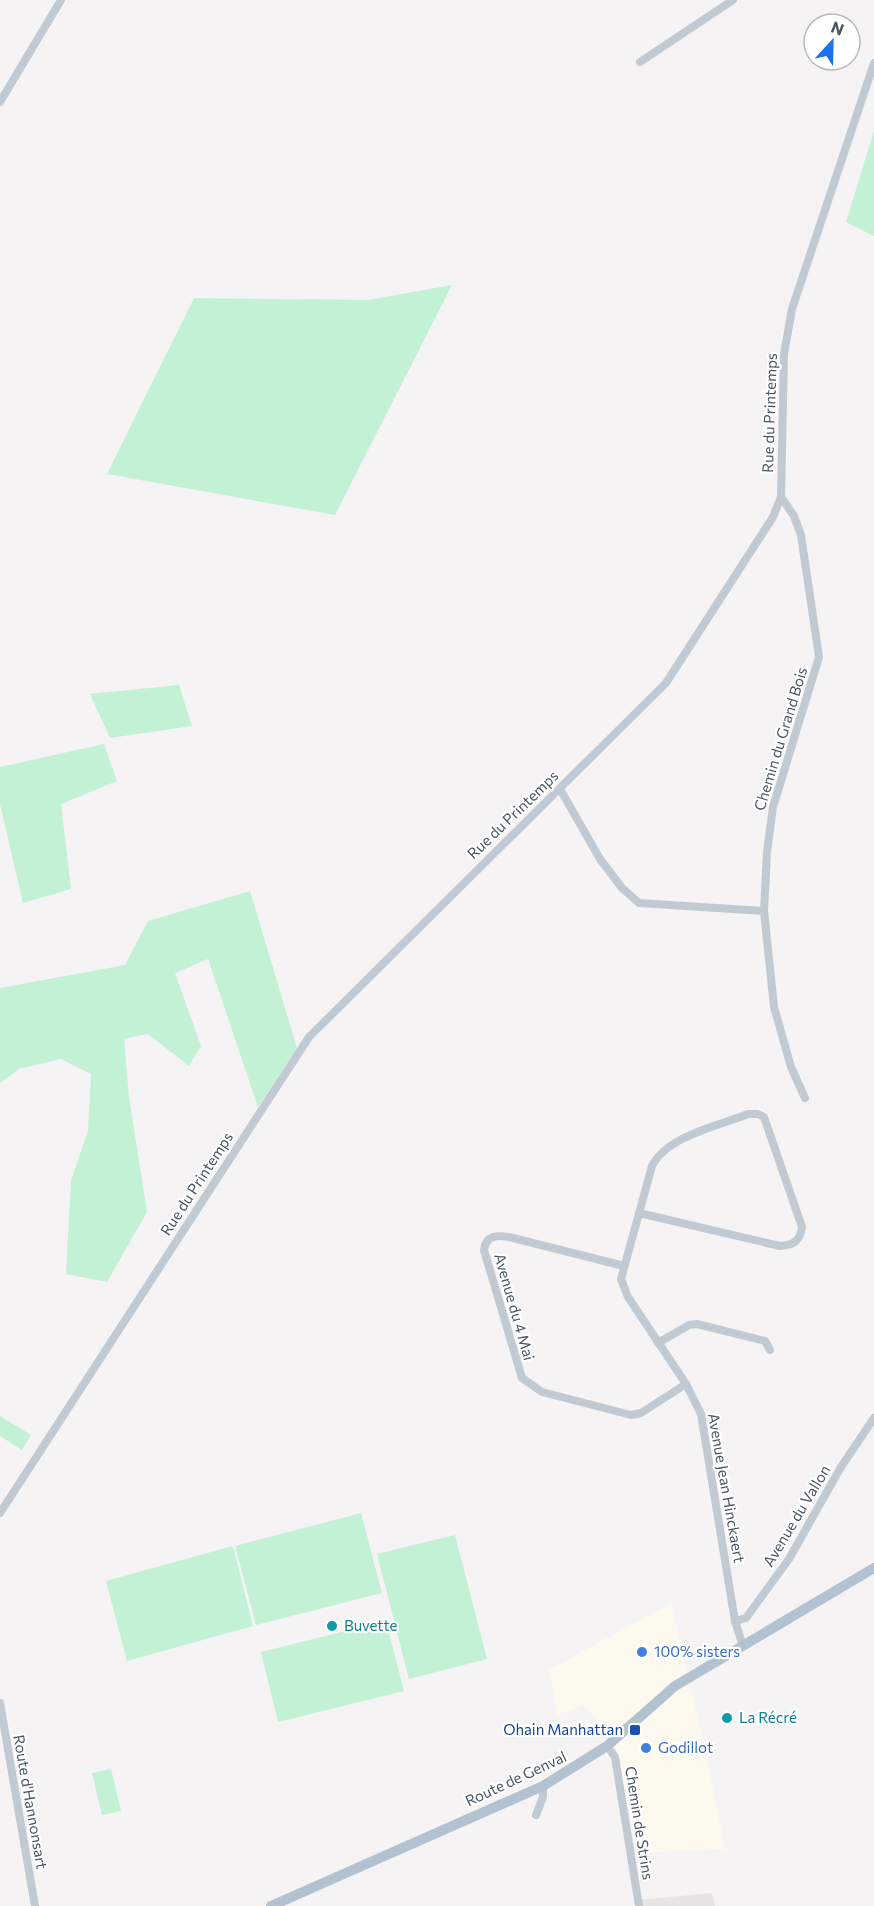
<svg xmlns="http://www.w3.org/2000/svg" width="874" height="1906" font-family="Commissioner,sans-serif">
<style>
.commercial{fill:#fdf9ef}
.education{fill:#e6e4e5}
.green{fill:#c3f1d5}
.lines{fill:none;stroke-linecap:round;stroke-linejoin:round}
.minor{stroke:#c1cad2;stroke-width:8}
.major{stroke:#b3c2d1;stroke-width:10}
.culture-dot{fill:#0f9aa8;stroke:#fff;stroke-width:2}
.shop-dot{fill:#3f7fe0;stroke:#fff;stroke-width:2}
.transit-dot{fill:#1a4fb4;stroke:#fff;stroke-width:2}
.labels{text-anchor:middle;stroke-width:4.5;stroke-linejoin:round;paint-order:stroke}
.street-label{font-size:15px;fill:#4a5661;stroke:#fff}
.culture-label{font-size:15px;fill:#0d838f;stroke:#fff;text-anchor:start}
.shop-label{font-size:15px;fill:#366cbe;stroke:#fff;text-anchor:start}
.transit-label{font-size:15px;fill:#164399;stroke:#fff;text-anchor:end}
</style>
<rect width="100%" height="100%" fill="#f5f3f3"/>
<path class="commercial" d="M671 1603 706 1754 725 1849 638 1853 612 1733 583 1705 557 1715 549 1670Z"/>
<path class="education" d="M712 1893 715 1906H638V1900Z"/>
<g class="green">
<path d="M874 131V236L846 222Z"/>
<path d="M452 285 335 515 107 474 194 298 368 300Z"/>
<path d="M179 685 192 726 110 738 90 694Z"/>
<path d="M104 744 117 781 61 804 71 889 23 903 0 804V767Z"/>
<path d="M250 891 297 1048 258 1107 208 959 175 973 201 1046 189 1066 148 1034 124 1039 129 1097 147 1212 107 1282 66 1274 71 1180 88 1131 91 1074 61 1059 19 1069 0 1083V988L125 965 148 921Z"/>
<path d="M0 1416 31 1435 22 1450 0 1436Z"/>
<path d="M361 1513 382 1593 256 1625 235 1546Z"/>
<path d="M455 1535 487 1659 409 1679 377 1554Z"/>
<path d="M233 1546 253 1626 127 1661 106 1581Z"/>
<path d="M386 1621 404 1691 278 1722 261 1652Z"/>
<path d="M111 1769 121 1811 102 1815 92 1773Z"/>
</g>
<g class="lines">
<g class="minor">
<path d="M640 62 733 0"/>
<path d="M0 102 61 0"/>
<path d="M781 497 794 516 801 535 819 657 773 807 767 852 764 911 774 1007 791 1067 805 1098"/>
<path d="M560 789 600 859 622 888 639 903 764 911"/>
<path d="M639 1213 780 1246C794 1245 800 1241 802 1227L764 1117 758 1114H748C718 1126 667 1136 652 1166L621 1279 628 1297 686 1384 701 1414 735 1621 743 1646"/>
<path d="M624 1266 509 1237C497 1235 486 1235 484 1250L522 1378 542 1392 631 1415 641 1413 686 1384"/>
<path d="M658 1343 689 1325 697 1324 765 1341 770 1350"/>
<path d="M0 1513 309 1037 666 683 773 517 781 497 784 354 792 309 874 63"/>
<path d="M735 1621 746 1618 789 1559 841 1467 874 1418"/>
<path d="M0 1703 35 1906"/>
<path d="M607 1746 615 1757 639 1906"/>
<path d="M536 1815 543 1797V1786"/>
</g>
<path class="major" d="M271 1906 543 1786 607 1746 675 1686 874 1568"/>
</g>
<g class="culture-dot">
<circle cx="332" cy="1626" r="6"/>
<circle cx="727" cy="1718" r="6"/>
</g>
<g class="shop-dot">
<circle cx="642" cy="1652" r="6"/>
<circle cx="646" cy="1748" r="6"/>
</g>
<rect class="transit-dot" x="629" y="1724" width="12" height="12" rx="3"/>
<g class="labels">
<g class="street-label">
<text transform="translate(770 413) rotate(-88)" y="5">Rue du Printemps</text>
<text transform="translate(781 739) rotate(-73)" y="5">Chemin du Grand Bois</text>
<text transform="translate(513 815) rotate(-44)" y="5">Rue du Printemps</text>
<text transform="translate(197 1184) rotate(-57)" y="5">Rue du Printemps</text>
<text transform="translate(514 1307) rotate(74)" y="5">Avenue du 4 Mai</text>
<text transform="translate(726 1488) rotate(80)" y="5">Avenue Jean Hinckaert</text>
<text transform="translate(797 1516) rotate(-59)" y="5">Avenue du Vallon</text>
<text transform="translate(516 1779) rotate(-25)" y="5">Route de Genval</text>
<text transform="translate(30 1802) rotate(80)" y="5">Route d'Hannonsart</text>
<text transform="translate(639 1823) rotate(81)" y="5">Chemin de Strins</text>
</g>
<g class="culture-label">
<text x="344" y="1631">Buvette</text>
<text x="739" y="1723">La Récré</text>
</g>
<g class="shop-label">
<text x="654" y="1657">100% sisters</text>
<text x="658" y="1753">Godillot</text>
</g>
<g class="transit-label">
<text x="623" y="1735">Ohain Manhattan</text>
</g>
</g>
<g transform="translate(832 42) rotate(22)"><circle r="28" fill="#ffffff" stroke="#b7bbc0" stroke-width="1.5"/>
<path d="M0-4.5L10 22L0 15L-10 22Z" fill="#1a73e8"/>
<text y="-9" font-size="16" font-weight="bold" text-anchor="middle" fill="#4a5661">N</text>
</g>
</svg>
